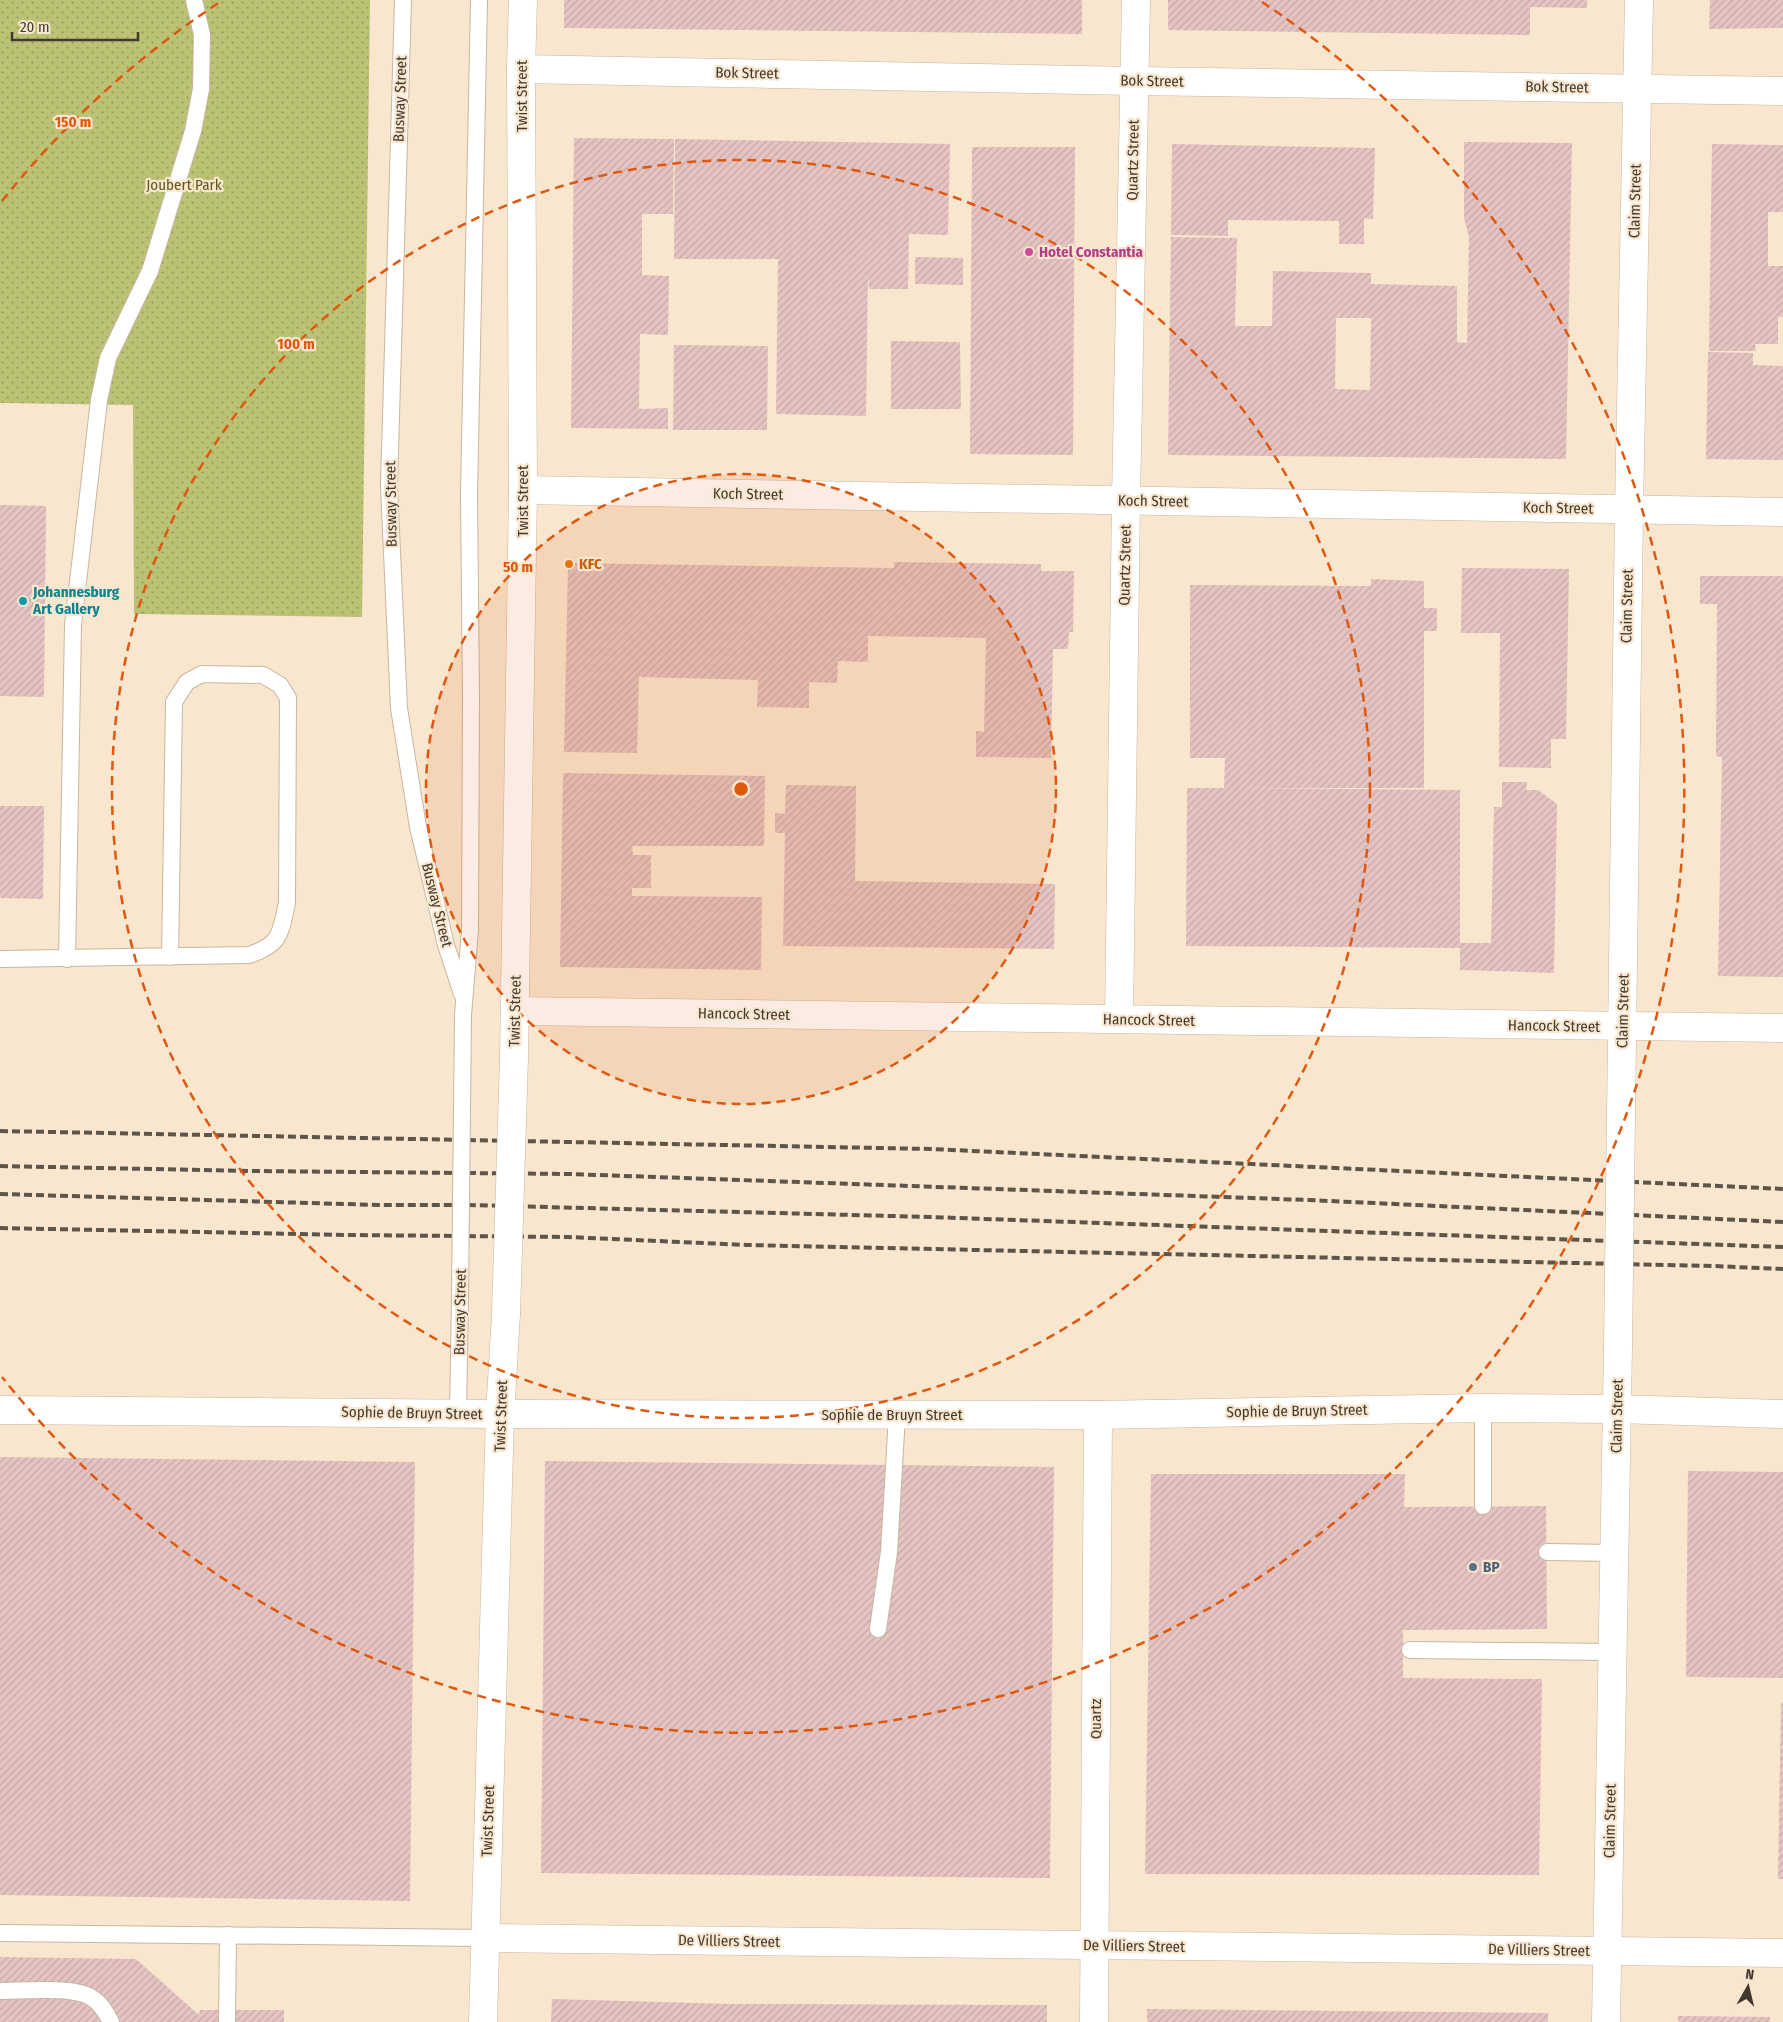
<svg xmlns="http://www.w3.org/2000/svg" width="1783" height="2022" font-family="'Fira Sans Condensed',sans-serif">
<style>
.grass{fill:url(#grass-dots)}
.building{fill:url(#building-hatch);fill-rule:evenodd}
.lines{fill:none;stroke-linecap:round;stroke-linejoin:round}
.lane-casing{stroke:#c9b6a0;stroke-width:18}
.street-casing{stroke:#c9b6a0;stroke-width:29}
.secondary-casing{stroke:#c9b6a0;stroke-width:29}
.lane{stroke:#fff;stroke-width:16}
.street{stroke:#fff;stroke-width:28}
.secondary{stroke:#fff;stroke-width:28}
.rail{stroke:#5e5549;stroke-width:4;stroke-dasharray:8 4;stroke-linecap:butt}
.lane-bridge-casing{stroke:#c9b6a0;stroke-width:18;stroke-linecap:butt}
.street-bridge-casing{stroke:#c9b6a0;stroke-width:29;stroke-linecap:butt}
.secondary-bridge-casing{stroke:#c9b6a0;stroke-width:29;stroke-linecap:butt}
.lane-bridge{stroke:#fff;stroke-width:16}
.street-bridge{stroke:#fff;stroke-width:28}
.secondary-bridge{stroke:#fff;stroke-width:28}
.ring{fill:none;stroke:#e0570e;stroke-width:2.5;stroke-dasharray:9 6}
.hotel-dot{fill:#d1479c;stroke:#f9e6ce;stroke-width:2}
.food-dot{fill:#e8710a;stroke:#f9e6ce;stroke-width:2}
.culture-dot{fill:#0f9aa8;stroke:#f9e6ce;stroke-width:2}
.service-dot{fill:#5c6f8a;stroke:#f9e6ce;stroke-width:2}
.labels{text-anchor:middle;stroke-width:4.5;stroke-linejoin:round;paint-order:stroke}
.street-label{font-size:15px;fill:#413930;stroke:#f9e6ce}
.park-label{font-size:15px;fill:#575a1c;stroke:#f9e6ce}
.hotel-label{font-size:15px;font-weight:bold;fill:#b23c85;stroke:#f9e6ce;text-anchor:start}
.food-label{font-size:15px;font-weight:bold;fill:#c56008;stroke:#f9e6ce;text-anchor:start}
.culture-label{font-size:15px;font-weight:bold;fill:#0d838f;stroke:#f9e6ce;text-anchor:start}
.service-label{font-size:15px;font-weight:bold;fill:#4e5e75;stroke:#f9e6ce;text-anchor:start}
.centre{fill:#e0570e;stroke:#f9e6ce;stroke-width:2.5}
.ring-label{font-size:15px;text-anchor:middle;font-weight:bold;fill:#e0570e;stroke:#f9e6ce;stroke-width:4.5;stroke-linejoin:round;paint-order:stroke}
</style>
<defs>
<pattern id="grass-dots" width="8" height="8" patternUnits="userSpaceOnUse" patternTransform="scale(1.25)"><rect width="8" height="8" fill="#bbc274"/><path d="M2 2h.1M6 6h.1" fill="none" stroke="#9a9f60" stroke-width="1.8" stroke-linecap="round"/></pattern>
<pattern id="building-hatch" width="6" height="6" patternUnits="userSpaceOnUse" patternTransform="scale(1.25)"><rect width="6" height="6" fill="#e5c4c2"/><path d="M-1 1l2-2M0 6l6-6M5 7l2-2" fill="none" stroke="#c6a9a7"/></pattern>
</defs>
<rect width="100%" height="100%" fill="#f9e6ce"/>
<path class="grass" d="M0 0H370L362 617 134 614 133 405 0 403Z"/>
<g class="building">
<path d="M564 0H1082V34L564 28Z"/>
<path d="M1168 0H1587V8L1530 7V35L1168 30Z"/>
<path d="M1710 0H1783V28L1709 29Z"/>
<path d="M574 138 674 139 673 214H642V275L669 276 668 335 640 334 639 409 668 408V429L571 428Z"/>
<path d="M675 139 950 144 948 235 909 234 908 289H869L868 274 866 416 776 414 778 259H674Z"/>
<path d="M1464 142 1572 143 1566 459 1168 455 1171 237 1237 238 1235 326H1272L1273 271 1371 273V284L1457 286V342L1467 343 1469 237 1464 218ZM1336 318H1371L1370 390 1335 389Z"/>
<path d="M1172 144 1375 148 1373 219 1364 218V244H1339V221L1228 220V236L1171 235Z"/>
<path d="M1712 144 1783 145V212H1768V266H1783V317H1778V344H1755L1756 351H1709Z"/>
<path d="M972 147H1075L1073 455 970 454Z"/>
<path d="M915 257 963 258V285L915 284Z"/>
<path d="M891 341 960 342 961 409H891Z"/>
<path d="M674 345 768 346 767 430H673Z"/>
<path d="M1708 352 1753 353V365L1783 366V460L1706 459Z"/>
<path d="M0 505 46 506 44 697 0 696Z"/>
<path d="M894 562 1041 564V571H1074L1073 632H1069L1068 649H1053L1051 758 976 757V731L984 732 986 638 868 636V662L838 661 837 683 809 682V708L757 707 758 680 639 677 637 753 564 752 568 563 894 568Z"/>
<path d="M1462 568 1569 569 1566 739H1551V768L1499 767 1500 633H1461Z"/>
<path d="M1700 576H1783V977L1718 976 1722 757 1716 756 1717 604H1700Z"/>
<path d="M1371 579 1424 581V608H1437V631H1424V788H1241L1460 790V943H1491L1494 807H1502V782H1527L1526 790H1538L1557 804 1554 973 1460 970V948L1186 946 1187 788H1224L1225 758H1190V585L1371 586Z"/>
<path d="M563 773 765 776 764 846H632L633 855H651V888H632V896L762 897 761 970 560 967Z"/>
<path d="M786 785 856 786 855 881 1055 884 1054 949 783 946 785 833H775V813L785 814Z"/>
<path d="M0 806H44L43 899 0 898Z"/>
<path d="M0 1457 415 1462 410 1901 0 1895Z"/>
<path d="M545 1461 1054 1467 1050 1878 541 1873Z"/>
<path d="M1688 1471 1783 1472V1678L1686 1677Z"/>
<path d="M1151 1474H1405L1404 1507 1546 1506 1547 1629 1403 1630V1678L1542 1679 1539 1875 1145 1874Z"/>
<path d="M1781 1702 1783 1703V1879H1778Z"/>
<path d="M0 1957 136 1959 199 2015 200 2010H284V2022H0Z"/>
<path d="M552 1999 732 2004 1047 2005V2022H551Z"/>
<path d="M1147 2009 1548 2013V2022H1147Z"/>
<path d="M1678 2016 1770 2017V2022H1678Z"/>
</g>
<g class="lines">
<defs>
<g id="lane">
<path d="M403 0 389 486 399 708 418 827 446 945 462 994"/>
<path d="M0 959 249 955C281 944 280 935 287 903L288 698 280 685 263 675 202 674 187 682 174 702 170 957"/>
<path d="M67 959 73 625 99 400 108 358 150 271 193 131 201 89 202 35 194 0"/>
<path d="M463 1015 470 930 471 696 469 494 479 0"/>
<path d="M1483 1408V1506"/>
<path d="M458 1413 460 1297"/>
<path d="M1547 1552 1615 1553"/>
<path d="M878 1629 889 1552 897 1415"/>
<path d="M1410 1650 1613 1652"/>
<path d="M0 1933 485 1938"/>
<path d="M0 1991C22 1991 75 1986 92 1998 101 2003 106 2013 111 2022"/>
<path d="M227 2022 228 1935"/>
</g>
<g id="street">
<path d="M521 69 1135 81 1783 91"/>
<path d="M523 490 1783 512"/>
<path d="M515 1011 1783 1028"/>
<path d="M1119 1019 1126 500 1136 0"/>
<path d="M514 1058 523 490 521 69 523 0"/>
<path d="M0 1410 500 1414 1098 1415 1483 1408 1617 1409 1783 1414"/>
<path d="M485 1938 1783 1953"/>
<path d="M483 2022 500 1414 506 1314"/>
<path d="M1094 2022 1098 1415"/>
</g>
<g id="secondary">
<path d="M1621 1115 1629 509 1639 0"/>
<path d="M1606 2022 1618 1347"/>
</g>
</defs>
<use href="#lane" class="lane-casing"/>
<use href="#street" class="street-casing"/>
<use href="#secondary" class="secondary-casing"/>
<use href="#lane" class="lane"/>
<use href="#street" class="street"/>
<use href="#secondary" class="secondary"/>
<g class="rail">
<path d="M0 1131 931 1149 1783 1189"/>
<path d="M0 1166 251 1171 570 1174 1308 1200 1783 1222"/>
<path d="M0 1194 378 1205H468L930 1217 1783 1247"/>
<path d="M0 1228 349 1235 568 1237 747 1245 1713 1266 1783 1269"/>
</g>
<defs>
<path id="lane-bridge" d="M460 1297 463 1015"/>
<path id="street-bridge" d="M506 1314 514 1058"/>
<path id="secondary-bridge" d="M1618 1347 1621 1115"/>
</defs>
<use href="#lane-bridge" class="lane-bridge-casing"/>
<use href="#street-bridge" class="street-bridge-casing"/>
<use href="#secondary-bridge" class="secondary-bridge-casing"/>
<use href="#lane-bridge" class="lane-bridge"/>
<use href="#street-bridge" class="street-bridge"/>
<use href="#secondary-bridge" class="secondary-bridge"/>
</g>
<circle cx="741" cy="789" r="315" fill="#e0570e" fill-opacity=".12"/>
<g class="ring">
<circle cx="741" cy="789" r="315"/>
<circle cx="741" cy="789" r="629"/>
<path d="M2 201A944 944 0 0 1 220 2M1262 2A944 944 0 1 1 2 1377"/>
</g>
<circle class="hotel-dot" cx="1029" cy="252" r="5"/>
<circle class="food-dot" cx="569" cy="564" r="5"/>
<circle class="culture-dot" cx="23" cy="601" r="5"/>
<circle class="service-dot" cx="1473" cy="1567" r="5"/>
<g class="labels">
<g class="street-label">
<text transform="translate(747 73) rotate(1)" y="5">Bok Street</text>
<text transform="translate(1152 81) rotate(1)" y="5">Bok Street</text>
<text transform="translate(1557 87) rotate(1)" y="5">Bok Street</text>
<text transform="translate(522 96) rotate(-90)" y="5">Twist Street</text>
<text transform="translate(400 99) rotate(-88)" y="5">Busway Street</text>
<text transform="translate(1133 160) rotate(-89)" y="5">Quartz Street</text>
<text transform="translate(1635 201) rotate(-89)" y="5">Claim Street</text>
<text transform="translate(748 494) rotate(1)" y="5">Koch Street</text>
<text transform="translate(523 501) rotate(-90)" y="5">Twist Street</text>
<text transform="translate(1153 501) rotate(1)" y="5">Koch Street</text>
<text transform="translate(391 504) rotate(-91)" y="5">Busway Street</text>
<text transform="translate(1558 508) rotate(1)" y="5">Koch Street</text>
<text transform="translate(1125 565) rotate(-89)" y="5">Quartz Street</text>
<text transform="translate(1627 606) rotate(-89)" y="5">Claim Street</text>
<text transform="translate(437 905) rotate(76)" y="5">Busway Street</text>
<text transform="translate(515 1011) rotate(-89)" y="5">Twist Street</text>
<text transform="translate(1623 1011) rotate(-89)" y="5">Claim Street</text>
<text transform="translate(744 1014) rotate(1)" y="5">Hancock Street</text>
<text transform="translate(1149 1020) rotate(1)" y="5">Hancock Street</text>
<text transform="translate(1554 1026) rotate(1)" y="5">Hancock Street</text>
<text transform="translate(460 1312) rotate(-89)" y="5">Busway Street</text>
<text transform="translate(1297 1411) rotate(-1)" y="5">Sophie de Bruyn Street</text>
<text transform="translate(412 1413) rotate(1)" y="5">Sophie de Bruyn Street</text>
<text x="892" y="1420">Sophie de Bruyn Street</text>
<text transform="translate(501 1416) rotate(-88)" y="5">Twist Street</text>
<text transform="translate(1617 1416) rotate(-89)" y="5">Claim Street</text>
<text transform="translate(1096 1719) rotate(-90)" y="5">Quartz</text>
<text transform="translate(488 1821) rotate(-88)" y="5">Twist Street</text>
<text transform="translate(1610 1821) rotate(-89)" y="5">Claim Street</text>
<text transform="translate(729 1941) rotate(1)" y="5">De Villiers Street</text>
<text transform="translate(1134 1946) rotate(1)" y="5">De Villiers Street</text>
<text transform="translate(1539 1950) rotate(1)" y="5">De Villiers Street</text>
</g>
<g class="park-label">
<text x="184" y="190">Joubert Park</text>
</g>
<g class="hotel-label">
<text x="1039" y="257">Hotel Constantia</text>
</g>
<g class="food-label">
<text x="579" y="569">KFC</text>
</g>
<g class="culture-label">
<text x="33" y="597">Johannesburg<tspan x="33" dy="17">Art Gallery</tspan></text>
</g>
<g class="service-label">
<text x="1483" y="1572">BP</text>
</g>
</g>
<circle cx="741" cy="789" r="8" class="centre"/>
<g class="ring-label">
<text x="73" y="127">150 m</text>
<text x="296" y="349">100 m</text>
<text x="518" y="572">50 m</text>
</g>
<g transform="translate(1748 1987) rotate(8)" stroke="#f9e6ce" stroke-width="4" paint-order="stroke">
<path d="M0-4L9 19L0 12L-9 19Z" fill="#413930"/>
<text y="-8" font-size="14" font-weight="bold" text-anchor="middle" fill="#413930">N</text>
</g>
<path d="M12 32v8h126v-8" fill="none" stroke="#413930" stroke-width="2.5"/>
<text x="20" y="32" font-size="15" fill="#413930" stroke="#f9e6ce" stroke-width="4" paint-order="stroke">20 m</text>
</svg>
